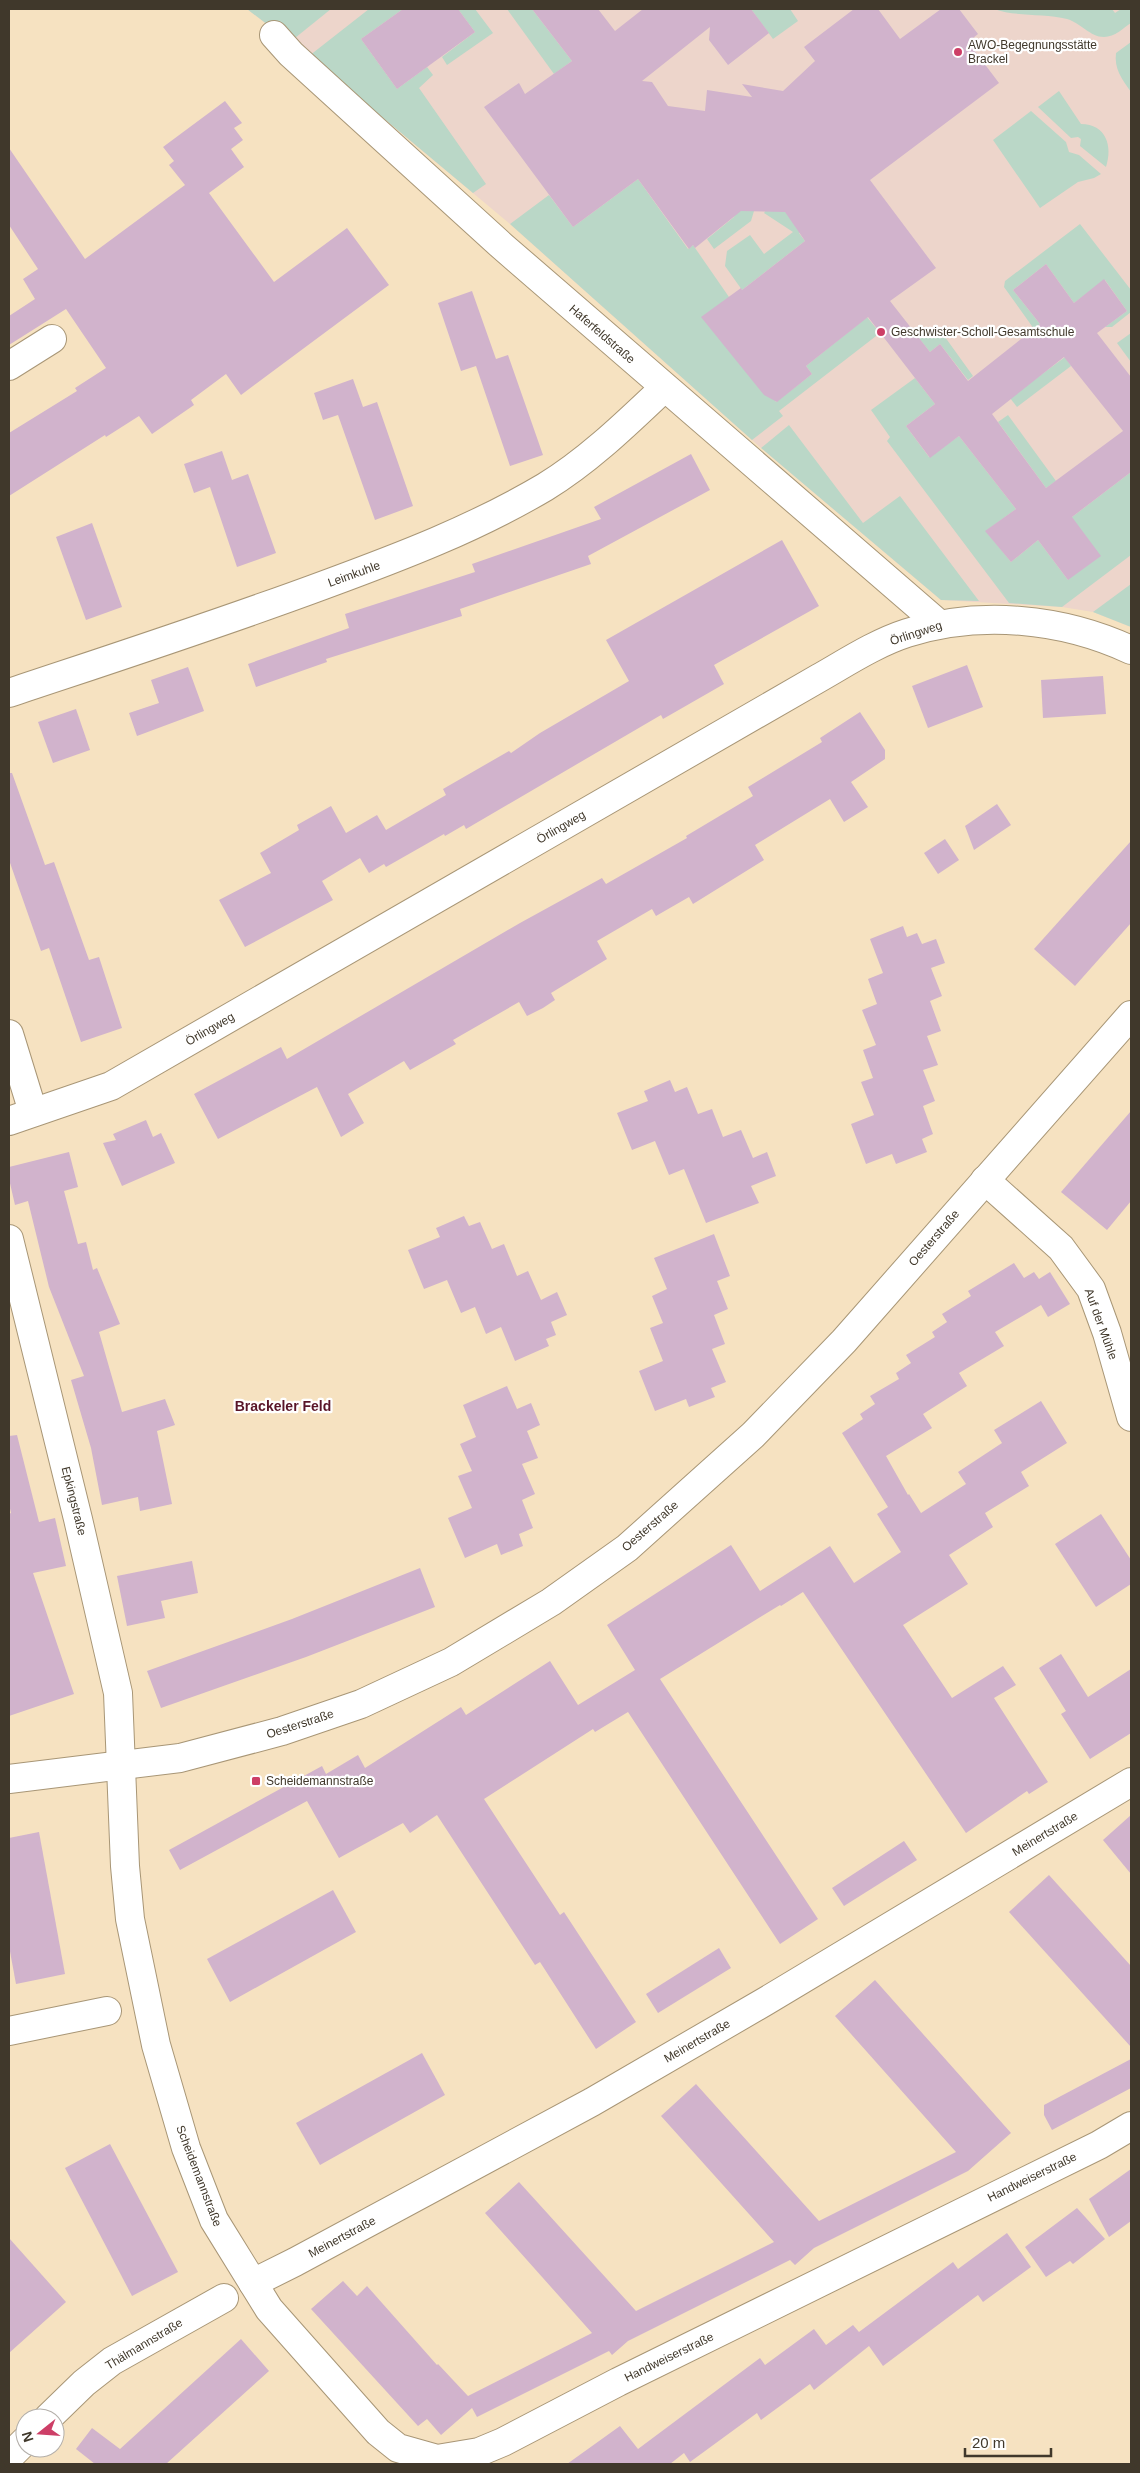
<svg xmlns="http://www.w3.org/2000/svg" width="1140" height="2473" font-family="Helvetica,sans-serif">
<style>
.education{fill:#edd5cb}
.green{fill:#bad7c7}
.building{fill:#d1b3cc;fill-rule:evenodd}
.lines{fill:none;stroke-linecap:round;stroke-linejoin:round}
.minor-casing{stroke:#a89676;stroke-width:30}
.minor{stroke:#fff;stroke-width:28}
.poi-dot{fill:#cd3f67;stroke:#fff;stroke-width:2}
.labels{text-anchor:middle;stroke-width:4.5;stroke-linejoin:round;paint-order:stroke}
.poi-label{font-size:12px;fill:#40382b;stroke:#fff;text-anchor:start}
.street-label{font-size:12px;fill:#40382b;stroke:#fff}
.neighbourhood-label{font-size:14px;font-weight:bold;fill:#591528;stroke:#fff}
</style>
<rect width="100%" height="100%" fill="#f6e2c1"/>
<path class="education" d="M247 9H1131V627L1093 612 1062 607 941 600 761 448 510 224 309 56Z"/>
<g class="green">
<path d="M247 9H331L290 42Z"/>
<path d="M369 9H403L361 39 397 89 427 67 433 75 419 88 486 184 473 193 309 56Z"/>
<path d="M458 9H475L493 33 447 65 442 57 475 32Z"/>
<path d="M507 9H532L572 61 554 74Z"/>
<path d="M751 9H790L798 21 773 39Z"/>
<path d="M994 9H1112L1115 13 1121 9H1131V23C1123 28 1115 37 1104 37 1090 37 1081 23 1067 19 1044 13 1016 17 994 9Z"/>
<path d="M1131 42V92C1122 79 1114 69 1116 53Z"/>
<path d="M1059 91 1081 124C1106 124 1113 146 1106 167L1080 146 1081 139 1078 137 1071 138 1038 107Z"/>
<path d="M1031 111 1066 142 1069 152 1079 155 1101 174 1094 178 1078 182 1040 208 993 140Z"/>
<path d="M638 179 688 249 693 245 729 297 776 402 812 374 806 366 867 317 880 333 779 411 783 416 752 440 510 224 549 195 573 227Z"/>
<path d="M773 200 804 230 799 233 805 241 742 290 725 266 727 251 750 235 764 254 793 232 764 213Z"/>
<path d="M736 211H754L751 221 714 249 707 239 734 217Z"/>
<path d="M1080 224 1131 290V312L1112 327H1105L1127 311 1105 280 1074 303 1046 264 1013 290 1040 324 1034 329 1004 287 1005 281Z"/>
<path d="M926 330 931 334 945 337 973 376 968 380 940 344 930 352 918 337Z"/>
<path d="M1131 333V362L1117 343Z"/>
<path d="M1065 357 1071 366 1017 407 1010 398Z"/>
<path d="M915 378 935 404 906 426 929 457 959 436 1016 509 986 531 1011 562 1038 540 1068 580 1072 517 1131 472V555L1062 607 1009 603 887 441 890 437 871 410Z"/>
<path d="M1008 415 1056 481 1046 488 998 422Z"/>
<path d="M789 425 863 523 900 496 979 601 941 600 761 448Z"/>
<path d="M1131 584V627L1093 612Z"/>
</g>
<g class="building">
<path d="M403 9H458L475 32 397 89 361 39Z"/>
<path d="M532 9H598L615 31 643 9H751L769 33 728 65 709 40 710 27 642 81 652 82 668 106 705 111 707 90 752 97 742 84 783 91 815 61 804 47 854 9H878L900 39 941 9H959L978 34 968 42 999 83 870 180 936 268 890 301 930 352 940 344 968 381 1040 324 1013 290 1046 264 1074 303 1104 279 1127 311 1097 333 1131 377V472L1072 517 1101 556 1068 580 1038 540 1011 562 985 531 1016 509 959 436 930 458 906 426 935 404 868 317 806 366 812 374 777 402 764 395 701 317 741 288 742 290 805 241 785 212 741 211 695 248 693 245 689 249 638 179 573 227 484 107 519 83 525 94 572 61ZM1064 357 1123 431 1046 488 992 414Z"/>
<path d="M225 101 242 123 234 128 243 140 231 149 244 167 209 193 274 282 347 228 389 285 241 395 226 374 191 400 194 405 152 434 139 416 106 437 105 435 9 496V433L77 391 75 388 106 368 66 309 9 345V316L35 299 23 279 38 269 9 225V148L85 259 185 185 169 165 174 161 163 147Z"/>
<path d="M472 291 496 359 508 355 543 455 510 466 476 366 461 371 438 303Z"/>
<path d="M353 379 363 407 377 402 413 506 375 520 338 415 323 420 314 393Z"/>
<path d="M222 451 232 480 248 474 276 553 237 567 210 487 194 493 184 464Z"/>
<path d="M691 454 710 490 588 556 591 564 460 609 462 616 326 659 327 662 256 687 248 664 349 628 345 614 475 572 472 564 601 519 594 507Z"/>
<path d="M92 523 122 607 86 620 56 537Z"/>
<path d="M782 540 819 606 714 665 724 684 663 719 661 715 466 829 464 825 445 836 444 834 386 867 384 864 369 873 360 858 322 881 333 900 245 947 219 900 271 873 260 853 299 830 297 825 331 806 346 833 377 815 386 830 446 795 443 789 509 751 511 753 540 733 629 681 606 640Z"/>
<path d="M967 665 983 707 928 728 912 686Z"/>
<path d="M188 667 204 711 137 736 129 713 159 703 151 680Z"/>
<path d="M1103 676 1106 714 1043 718 1041 680Z"/>
<path d="M76 709 90 750 53 763 38 722Z"/>
<path d="M860 712 885 750V759L851 782 868 807 844 822 830 799 755 845 764 860 693 904 689 897 656 916 652 909 597 941 607 959 551 993 555 1000 543 1008 527 1016 519 1002 453 1040 456 1044 410 1070 404 1061 348 1094 364 1123 341 1137 317 1087 218 1139 194 1094 281 1047 287 1059 520 923 602 878 606 884 687 838 686 836 753 796 748 787 822 742 820 738Z"/>
<path d="M9 773H12L45 865 54 862 89 960 99 957 122 1028 81 1042 49 948 41 951 9 860Z"/>
<path d="M997 804 1011 825 974 850 965 826Z"/>
<path d="M945 839 959 860 938 874 924 853Z"/>
<path d="M1131 841V923L1075 986 1034 949Z"/>
<path d="M903 926 907 937 917 933 922 944 936 939 945 963 931 968 942 996 930 1001 941 1031 927 1036 938 1065 923 1070 935 1101 923 1106 933 1134 922 1139 927 1152 896 1164 892 1154 866 1164 851 1124 874 1115 861 1082 873 1078 863 1050 876 1045 862 1010 877 1004 868 979 883 973 870 939Z"/>
<path d="M670 1080 675 1092 687 1087 698 1114 712 1109 723 1137 741 1130 753 1158 767 1152 776 1176 751 1186 759 1203 706 1223 684 1169 669 1175 655 1141 632 1150 617 1113 648 1101 644 1091Z"/>
<path d="M1131 1111V1201L1107 1230 1061 1192Z"/>
<path d="M146 1120 153 1137 161 1133 175 1163 122 1186 103 1143 116 1140 113 1134Z"/>
<path d="M69 1152 78 1187 64 1191 78 1244 86 1242 93 1270 97 1268 120 1324 99 1332 122 1412 165 1399 175 1425 157 1431 172 1504 140 1511 138 1497 102 1505 91 1448 71 1380 84 1376 49 1287 28 1201 15 1205 9 1179V1167Z"/>
<path d="M464 1216 469 1226 480 1222 492 1249 504 1244 517 1276 528 1271 541 1300 557 1292 567 1315 551 1322 556 1335 546 1339 549 1346 515 1361 501 1327 486 1334 475 1307 461 1313 447 1280 424 1289 408 1250 440 1237 436 1228Z"/>
<path d="M714 1234 730 1276 717 1281 728 1309 714 1315 725 1344 712 1349 726 1382 711 1388 715 1397 689 1407 686 1399 655 1411 639 1371 663 1361 650 1328 663 1323 652 1296 667 1289 654 1258Z"/>
<path d="M1014 1263 1024 1278 1034 1272 1039 1279 1050 1272 1070 1304 1048 1317 1041 1305 995 1332 1004 1346 959 1373 967 1386 923 1414 932 1428 886 1456 908 1495 909 1494 921 1513 966 1484 958 1472 1002 1443 994 1430 1041 1401 1067 1443 1021 1472 1029 1486 985 1513 993 1527 949 1555 968 1584 903 1625 952 1698 1003 1666 1016 1685 994 1698 1048 1782 1029 1794 1027 1791 966 1833 803 1592 781 1606 780 1605 660 1679 818 1919 780 1944 628 1712 595 1732 593 1729 484 1799 560 1915 564 1912 636 2022 596 2049 540 1962 535 1965 437 1815 410 1833 403 1823 339 1858 307 1801 180 1870 169 1850 180 1844 322 1766 326 1774 358 1755 365 1768 461 1707 466 1715 550 1661 578 1705 635 1670 607 1625 731 1545 760 1591 830 1546 854 1583 901 1552 877 1514 888 1507 842 1433 863 1419 860 1414 875 1404 870 1396 899 1379 896 1373 911 1363 906 1355 935 1337 932 1332 947 1322 942 1314 971 1296 968 1291Z"/>
<path d="M507 1386 517 1409 531 1403 540 1425 527 1431 538 1458 522 1464 535 1494 522 1500 533 1528 519 1534 523 1546 501 1555 497 1544 465 1558 448 1518 472 1508 458 1476 472 1471 460 1444 476 1437 463 1405Z"/>
<path d="M17 1435 39 1522 55 1518 66 1566 33 1573 74 1694 9 1716V1514L11 1513 9 1504V1436Z"/>
<path d="M1101 1514 1131 1560V1584L1096 1607 1055 1544Z"/>
<path d="M192 1561 198 1593 161 1601 165 1618 127 1626 117 1576Z"/>
<path d="M420 1568 435 1607 306 1657 161 1708 147 1671 292 1619Z"/>
<path d="M1061 1654 1088 1697 1131 1669V1733L1090 1759 1061 1714 1066 1711 1039 1668Z"/>
<path d="M1131 1815V1874L1103 1840Z"/>
<path d="M39 1832 65 1974 16 1984 9 1946V1838Z"/>
<path d="M904 1841 917 1860 844 1906 832 1888Z"/>
<path d="M1049 1875 1131 1966V2047L1009 1912Z"/>
<path d="M333 1890 356 1932 230 2002 207 1959Z"/>
<path d="M719 1948 731 1968 658 2013 646 1994Z"/>
<path d="M875 1980 1011 2133 968 2171 814 2248 795 2265 790 2260 628 2341 612 2355 609 2351 477 2417 472 2408 441 2435 427 2419 418 2426 311 2309 343 2281 357 2296 367 2286 437 2365 438 2364 468 2396 592 2333 485 2213 519 2182 636 2311 774 2242 661 2116 696 2084 819 2221 956 2152 835 2016Z"/>
<path d="M422 2053 445 2095 320 2165 296 2123Z"/>
<path d="M1131 2059V2088L1052 2130 1044 2115V2105Z"/>
<path d="M110 2144 178 2272 132 2296 65 2168Z"/>
<path d="M1131 2169V2221L1109 2237 1089 2199Z"/>
<path d="M1077 2208 1105 2239 1073 2264 1070 2261 1046 2277 1025 2247Z"/>
<path d="M1007 2233 1031 2267 983 2302 978 2295 883 2366 869 2346 814 2390 810 2384 761 2420 757 2413 690 2462 684 2453 670 2464H567L620 2426 638 2449 760 2358 765 2365 814 2329 826 2345 853 2325 859 2332 953 2262 958 2269Z"/>
<path d="M9 2238 66 2302 9 2353Z"/>
<path d="M241 2339 269 2371 166 2464H95L76 2449 92 2428 120 2449Z"/>
</g>
<g class="lines">
<defs>
<g id="minor">
<path d="M274 35 291 54 502 246 939 624"/>
<path d="M9 366 52 339"/>
<path d="M9 693C114 658 219 624 324 585 400 557 474 529 545 487 588 461 627 423 664 388"/>
<path d="M9 1034 33 1112"/>
<path d="M9 1121 111 1086 819 678C847 662 876 643 907 633 980 610 1062 618 1131 650"/>
<path d="M985 1180 1061 1248 1091 1289 1107 1333 1131 1417"/>
<path d="M9 1239 78 1519 118 1693 125 1866 130 1919 156 2045 186 2148 214 2220 269 2309 378 2432 398 2448 437 2459 479 2452 503 2442 618 2382 1099 2145 1131 2126"/>
<path d="M9 1779 180 1758 282 1731 361 1704 451 1662 551 1602 627 1548 753 1435 844 1341 1131 1015"/>
<path d="M9 2031 107 2011"/>
<path d="M253 2283 295 2262 592 2102 766 2001 1131 1782"/>
<path d="M48 2418 84 2383 112 2361 224 2298"/>
<path d="M9 2457 25 2441"/>
</g>
</defs>
<use href="#minor" class="minor-casing"/>
<use href="#minor" class="minor"/>
</g>
<g class="poi-dot">
<circle cx="958" cy="52" r="5"/>
<circle cx="881" cy="332" r="5"/>
<rect x="251" y="1776" width="10" height="10" rx="2.5"/>
</g>
<g class="labels">
<g class="poi-label">
<text x="968" y="49">AWO-Begegnungsstätte<tspan x="968" dy="14">Brackel</tspan></text>
<text x="891" y="336">Geschwister-Scholl-Gesamtschule</text>
<text x="266" y="1785">Scheidemannstraße</text>
</g>
<g class="street-label">
<text transform="translate(602 334) rotate(41)" y="4">Haferfeldstraße</text>
<text transform="translate(354 574) rotate(-20)" y="4">Leimkuhle</text>
<text transform="translate(916 633) rotate(-18)" y="4">Örlingweg</text>
<text transform="translate(561 827) rotate(-30)" y="4">Örlingweg</text>
<text transform="translate(210 1029) rotate(-30)" y="4">Örlingweg</text>
<text transform="translate(934 1238) rotate(-49)" y="4">Oesterstraße</text>
<text transform="translate(1101 1324) rotate(70)" y="4">Auf der Mühle</text>
<text transform="translate(74 1501) rotate(76)" y="4">Epkingstraße</text>
<text transform="translate(650 1526) rotate(-41)" y="4">Oesterstraße</text>
<text transform="translate(300 1724) rotate(-18)" y="4">Oesterstraße</text>
<text transform="translate(1045 1834) rotate(-31)" y="4">Meinertstraße</text>
<text transform="translate(697 2041) rotate(-30)" y="4">Meinertstraße</text>
<text transform="translate(199 2176) rotate(69)" y="4">Scheidemannstraße</text>
<text transform="translate(1032 2177) rotate(-26)" y="4">Handweiserstraße</text>
<text transform="translate(342 2237) rotate(-28)" y="4">Meinertstraße</text>
<text transform="translate(144 2344) rotate(-31)" y="4">Thälmannstraße</text>
<text transform="translate(669 2357) rotate(-26)" y="4">Handweiserstraße</text>
</g>
<g class="neighbourhood-label">
<text x="283" y="1411">Brackeler Feld</text>
</g>
</g>
<rect width="1140" height="2473" fill="none" stroke="#40382b" stroke-width="20"/>
<g transform="translate(40 2433) rotate(253)"><circle r="24" fill="#ffffff" stroke="#b3afaa"/>
<path d="M0-4L9 19L0 12L-9 19Z" fill="#cd3f67"/>
<text y="-8" font-size="14" font-weight="bold" text-anchor="middle" fill="#40382b">N</text>
</g>
<path d="M965 2448v8h86v-8" fill="none" stroke="#40382b" stroke-width="2.5"/>
<text x="972" y="2448" font-size="15" fill="#40382b" stroke="#ffffff" stroke-width="4" paint-order="stroke">20 m</text>
</svg>
